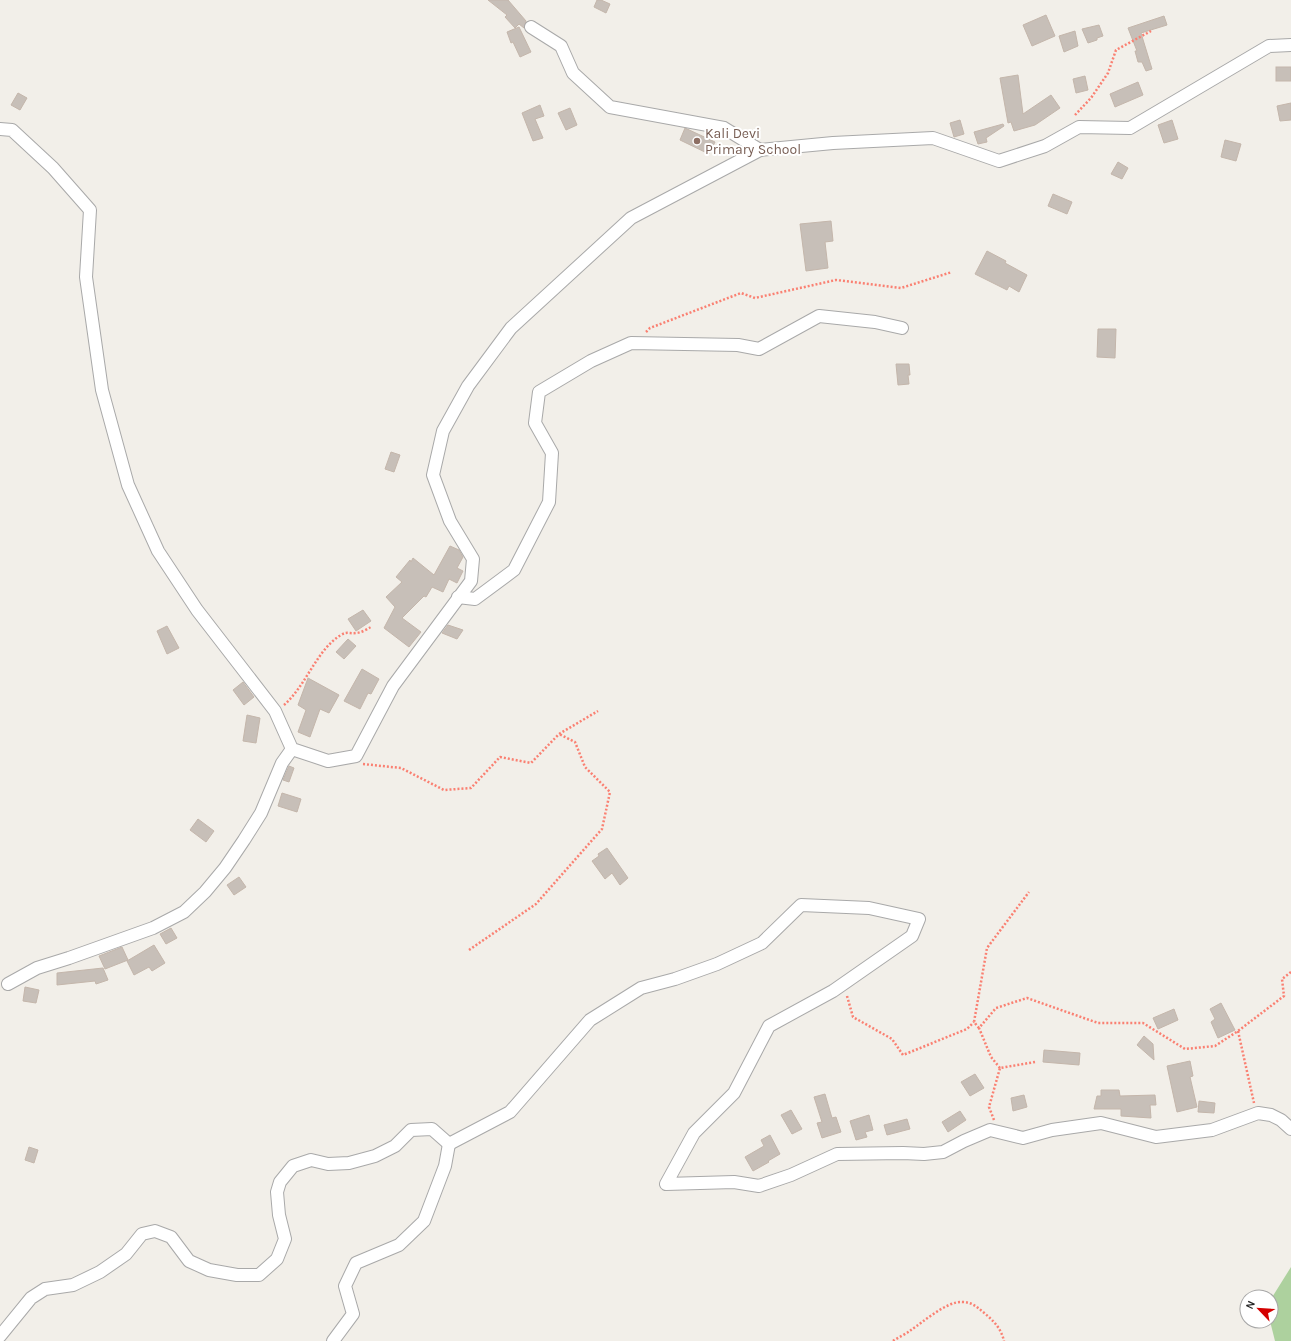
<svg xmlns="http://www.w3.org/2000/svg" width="1291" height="1341" font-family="Karla,sans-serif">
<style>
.forest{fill:#add19e}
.building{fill:#c7bfb8;stroke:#c4b6ab}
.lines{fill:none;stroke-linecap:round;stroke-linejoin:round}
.minor-casing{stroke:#a9a9a9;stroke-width:14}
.path{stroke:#fa8072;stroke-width:2.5;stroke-dasharray:2 2;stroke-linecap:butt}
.minor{stroke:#fff;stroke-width:12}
.education-dot{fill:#8d6e63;stroke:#fff;stroke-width:1.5}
.labels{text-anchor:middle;stroke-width:4;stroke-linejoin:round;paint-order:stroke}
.education-label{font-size:14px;fill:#785e54;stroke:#fff;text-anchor:start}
</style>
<rect width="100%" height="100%" fill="#f2efe9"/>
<path class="forest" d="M1291 1267V1341H1275L1270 1321H1271V1299Z"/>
<g class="building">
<path d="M488 0H508L526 21 524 28 519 24 515 28 505 17 507 15Z"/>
<path d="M597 0H601L610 4 606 13 594 7Z"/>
<path d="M1046 15 1055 36 1032 46 1023 25Z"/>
<path d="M1164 16 1167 25 1141 33 1152 69 1146 71 1142 62H1138L1135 51H1137L1128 28Z"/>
<path d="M1099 25 1103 36 1097 38V40L1088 43 1082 29Z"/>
<path d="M519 27 531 52 520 57 513 42 511 43 507 32Z"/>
<path d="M1075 31 1078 46 1064 52 1059 36Z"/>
<rect x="1276" y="67" width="15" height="14"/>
<path d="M1018 75 1023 114 1051 95 1060 108 1035 125 1014 131 1011 122 1008 123 1000 78Z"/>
<path d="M1085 76 1088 90 1076 93 1073 79Z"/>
<path d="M1138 82 1143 95 1115 107 1110 94Z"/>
<path d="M18 93 27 98 20 110 11 105Z"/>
<path d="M1291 103V120L1280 121 1277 106Z"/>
<path d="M540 105 544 116 535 119 543 138 533 141 522 113Z"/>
<path d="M570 108 577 125 566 130 558 113Z"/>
<path d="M960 120 964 134 954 137 950 123Z"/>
<path d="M1172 120 1178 139 1164 143 1158 125Z"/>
<path d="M1003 124 1004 126 986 138 987 142 978 144 974 132Z"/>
<path d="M685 128 715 142 709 154 680 140Z"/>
<path d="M1225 140 1241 144 1236 161 1221 157Z"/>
<path d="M1118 162 1128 168 1122 179 1111 174Z"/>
<path d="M1053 194 1072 202 1067 214 1048 206Z"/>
<path d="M831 221 833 241 825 242 828 268 806 271 800 224Z"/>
<path d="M987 251 1006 261 1005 263 1027 275 1019 292 1009 286 1007 290 975 274Z"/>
<path d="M1098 329H1116L1115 358 1097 357Z"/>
<path d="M896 364H909L910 375H908L909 384 898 385Z"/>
<path d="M391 452 400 455 394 472 385 469Z"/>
<path d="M450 546 459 550 463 557 457 568 463 571 457 583 449 579 443 592 432 587 426 597 424 596 402 618 421 632 409 647 384 628 395 607 386 597 402 582 396 577 410 560 411 562 413 558 434 575Z"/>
<path d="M363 610 371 621 356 631 348 619Z"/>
<path d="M448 625 463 630 457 639 442 633Z"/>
<path d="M167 626 179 648 167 654 157 631Z"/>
<path d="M348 639 356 646 344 659 336 652Z"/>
<path d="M362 669 379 679 371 694 368 693 360 709 344 701Z"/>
<path d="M308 678 339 695 329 713 320 709 310 737 298 732 306 710 298 705Z"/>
<path d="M243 682 254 697 244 705 233 690Z"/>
<path d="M247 715 260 718 256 743 243 741Z"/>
<path d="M289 766 294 768 289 782 283 780Z"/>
<path d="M282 793 301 799 297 812 278 806Z"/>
<path d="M198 819 214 831 206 842 190 830Z"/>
<path d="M607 848 628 878 620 885 612 873 605 879 592 861 599 856 598 854Z"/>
<path d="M239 877 246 887 234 895 227 885Z"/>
<path d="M171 928 177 938 166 944 160 934Z"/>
<path d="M154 945 165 963 152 971 149 967 134 975 127 961Z"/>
<path d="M122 947 128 960 105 969 99 956Z"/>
<path d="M103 968 108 980 96 984 95 981 57 985V973Z"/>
<path d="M25 987 39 990 36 1003 23 1001Z"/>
<path d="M1221 1003 1235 1030 1218 1038 1211 1022 1215 1019 1210 1009Z"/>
<path d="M1174 1009 1178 1020 1158 1029 1153 1018Z"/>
<path d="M1144 1036 1153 1044 1154 1060 1137 1045Z"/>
<path d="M1044 1050 1080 1053 1079 1065 1043 1062Z"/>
<path d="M1190 1061 1193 1076 1190 1077 1197 1107 1177 1112 1167 1066Z"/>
<path d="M975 1074 984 1088 970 1096 961 1082Z"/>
<path d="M1101 1090H1119L1120 1096 1155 1095 1156 1105H1150L1151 1118 1121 1116V1109H1094L1097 1096H1101Z"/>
<path d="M825 1094 832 1118 836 1117 841 1132 822 1138 817 1123 822 1122 814 1097Z"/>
<path d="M1024 1095 1027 1107 1013 1111 1011 1098Z"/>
<path d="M1199 1101 1215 1103 1214 1113 1198 1112Z"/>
<path d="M791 1110 802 1129 792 1134 781 1115Z"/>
<path d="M960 1111 966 1120 948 1132 942 1122Z"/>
<path d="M869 1115 873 1130 865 1132 867 1137 856 1140 850 1121Z"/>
<path d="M907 1119 910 1129 887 1135 884 1125Z"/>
<path d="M770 1135 780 1154 768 1161 769 1162 753 1171 745 1157 764 1146 761 1140Z"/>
<path d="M29 1147 38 1150 34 1163 25 1160Z"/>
</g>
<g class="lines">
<defs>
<g id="minor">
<path d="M531 27 561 46 573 73 610 107 724 128 760 150"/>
<path d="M0 129 12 130 53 168 90 210 86 277 102 390 128 485 158 551 197 610 275 711 292 749 328 761 356 756 393 686 471 581 473 559 450 521 433 475 443 431 468 386 511 328 631 218 760 150 833 143 933 138 999 161 1045 146 1079 127 1130 128 1269 46 1291 45"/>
<path d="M458 597 475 599 514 570 549 502 552 453 535 423 539 392 591 361 631 343 738 345 759 349 819 316 875 322 902 328"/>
<path d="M8 984 37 968 69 958 153 928 184 912 205 892 225 868 244 840 261 813 282 763 292 749"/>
<path d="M449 1144 510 1112 590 1020 641 988 675 979 717 964 762 943 801 905 869 908 919 919 912 936 833 991 769 1026 734 1093 694 1133 666 1184 734 1182 759 1186 791 1175 837 1154 903 1153 924 1154 943 1152 964 1141 990 1130 1023 1138 1052 1130 1101 1123 1156 1137 1212 1130 1258 1113 1271 1115 1281 1120 1291 1129"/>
<path d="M0 1336 31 1298 45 1289 73 1285 100 1272 126 1254 142 1234 155 1231 171 1237 189 1261 209 1270 237 1275H259L277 1259 285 1239 279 1215 277 1192 280 1182 293 1166 311 1160 328 1164 349 1163 375 1156 395 1146 411 1130 432 1129 449 1144"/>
<path d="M333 1341 353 1314 345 1286 356 1263 399 1245 424 1221 445 1166 449 1144"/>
</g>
</defs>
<use href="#minor" class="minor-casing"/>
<g class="path">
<path d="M1075 115 1091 98 1108 73 1116 50 1151 31"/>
<path d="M646 332 650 328 741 293 755 298 836 280 901 288 952 272"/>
<path d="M284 705C306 686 317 649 341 635 347 631 350 634 356 633 361 633 367 629 371 627"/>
<path d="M363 764 401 768 444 790 471 788 500 757 531 763 559 734 598 711"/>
<path d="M469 950 536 904 602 829 610 792 585 767 575 742 559 734"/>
<path d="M847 996 853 1017 892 1039 903 1055 967 1029 974 1022"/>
<path d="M979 1028 974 1022 987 948 1029 892"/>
<path d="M1238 1031 1254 1103"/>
<path d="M1000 1068 991 1057 979 1028 996 1008 1027 998 1098 1023H1143L1185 1049 1215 1046 1238 1031 1284 996 1282 979 1291 972"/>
<path d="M994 1120 989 1107 1000 1068 1035 1062"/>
<path d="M893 1341C899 1337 906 1334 911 1330 923 1322 947 1301 962 1302 971 1302 976 1306 983 1312 993 1320 1001 1328 1004 1341"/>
</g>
<use href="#minor" class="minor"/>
</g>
<circle class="education-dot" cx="697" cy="141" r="4"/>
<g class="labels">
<g class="education-label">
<text x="705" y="138">Kali Devi<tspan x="705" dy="16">Primary School</tspan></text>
</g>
</g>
<g transform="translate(1259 1309) rotate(295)"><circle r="19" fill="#ffffff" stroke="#a7a7a7"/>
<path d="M0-3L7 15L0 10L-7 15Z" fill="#d40000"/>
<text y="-6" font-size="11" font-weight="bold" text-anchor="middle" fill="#222222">N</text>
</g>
</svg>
